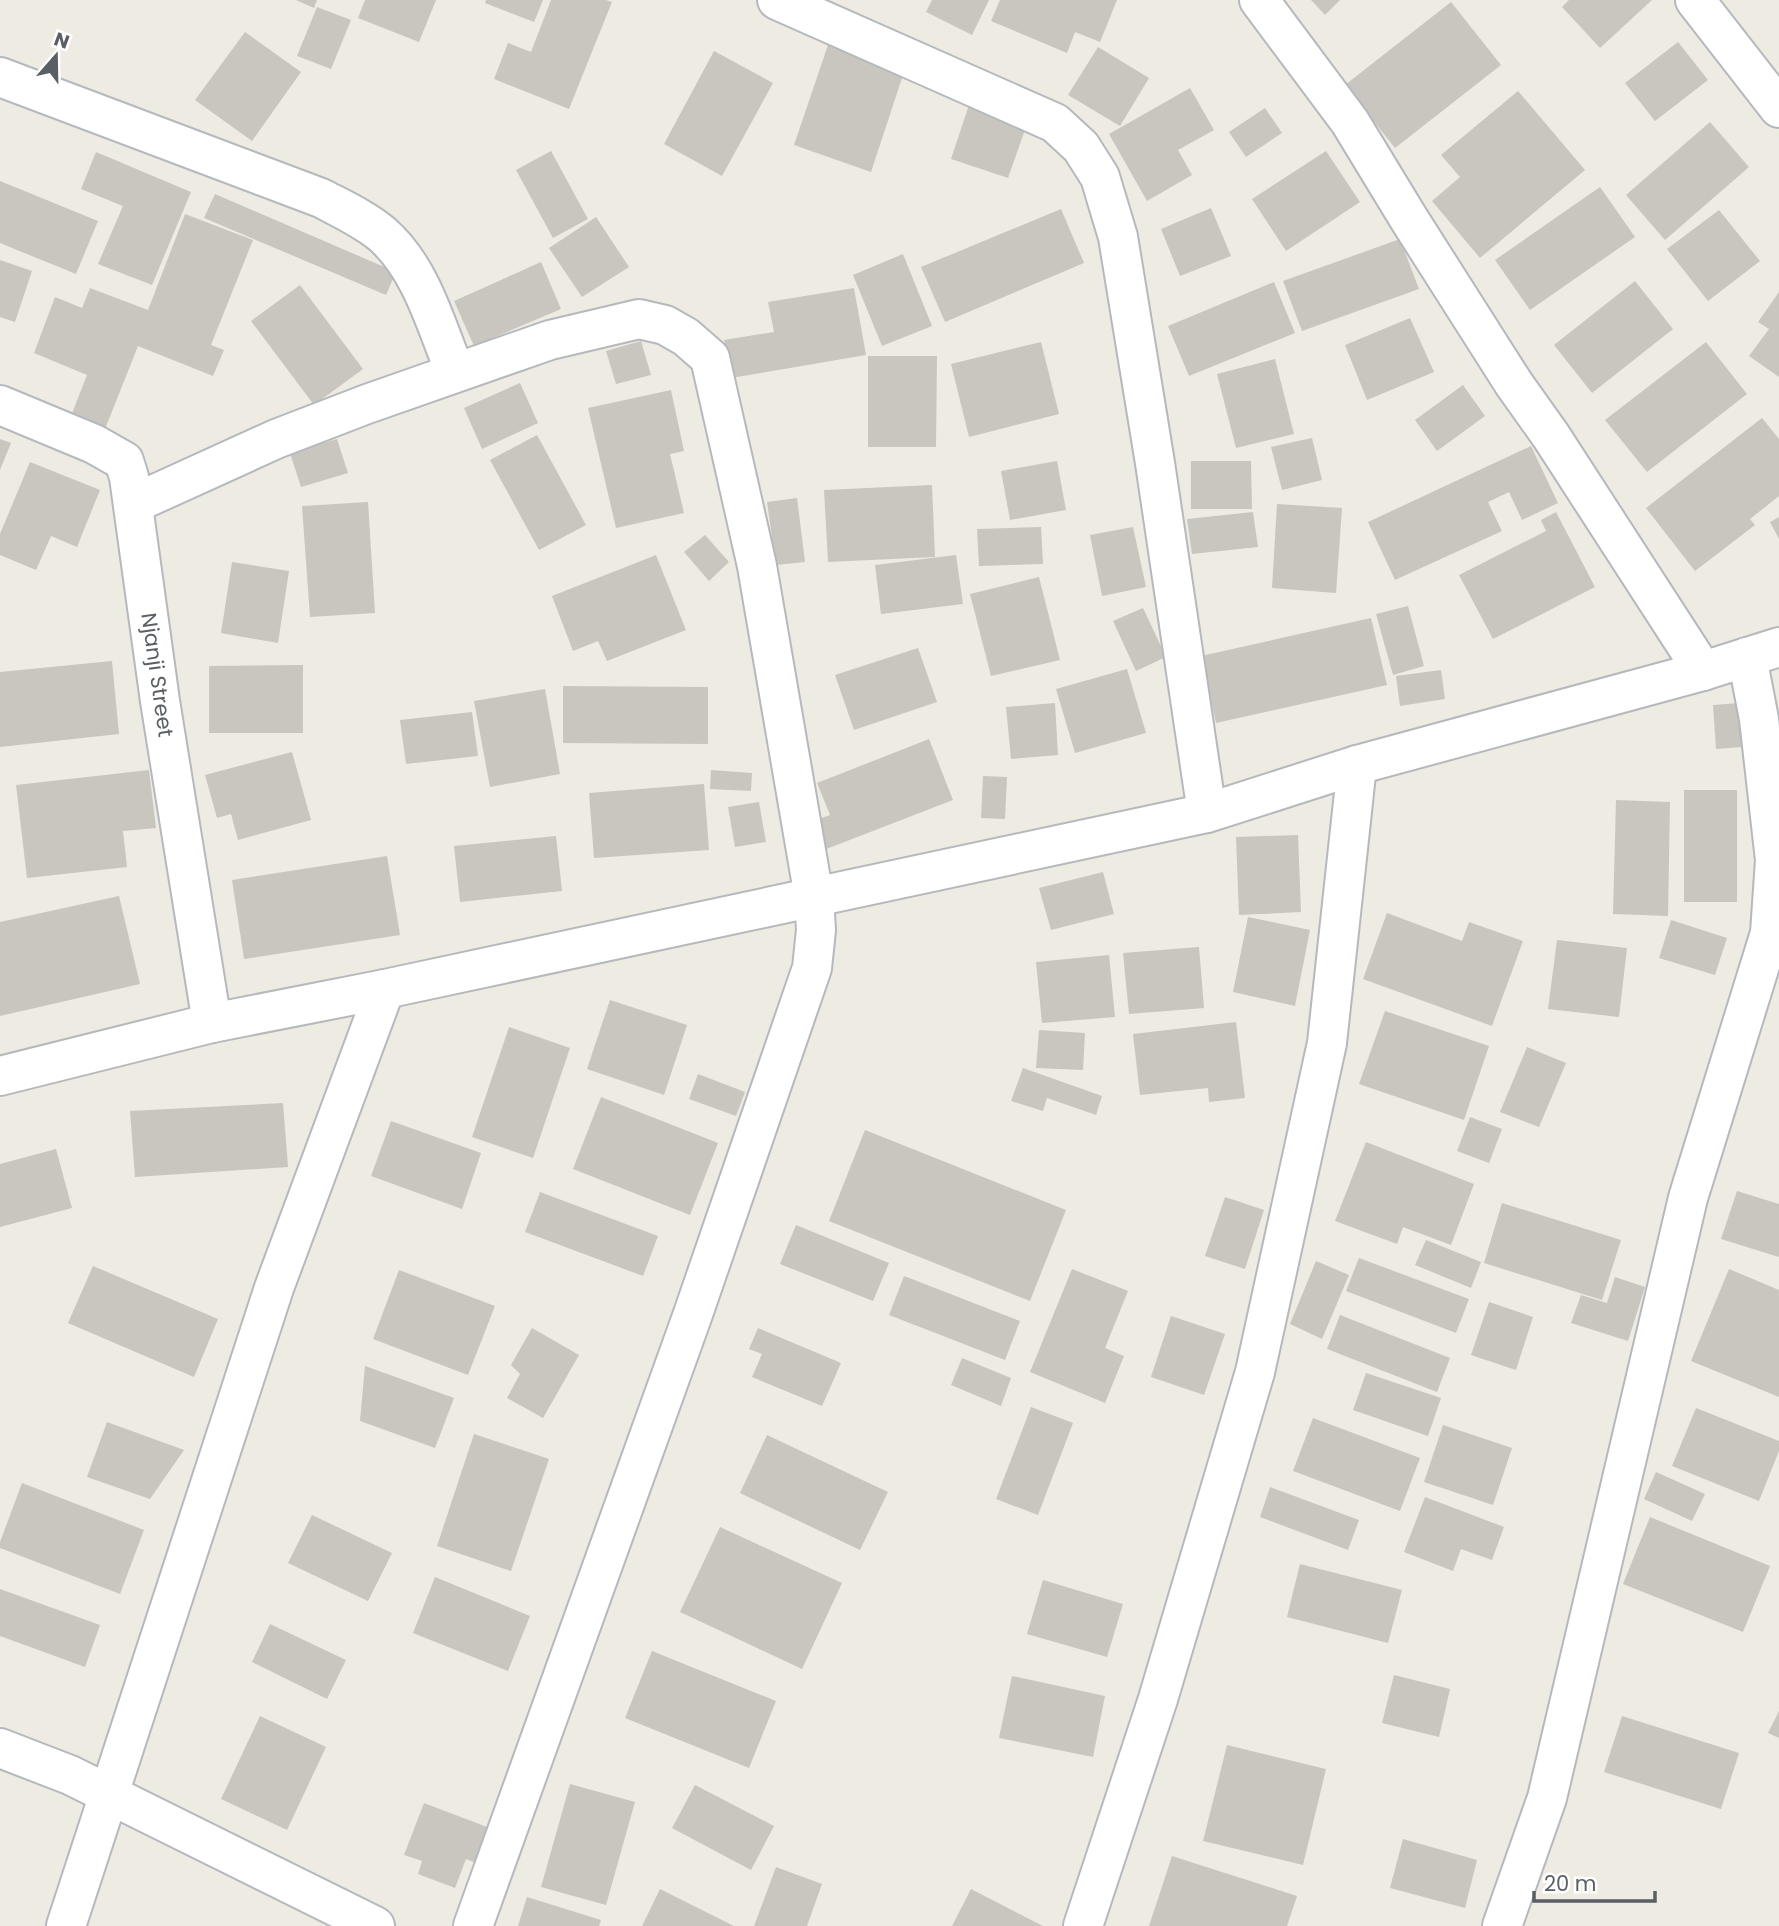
<svg xmlns="http://www.w3.org/2000/svg" width="1779" height="1926" font-family="Poppins,sans-serif">
<style>
.building{fill:#c9c6bf}
.lines{fill:none;stroke-linecap:round;stroke-linejoin:round}
.street-casing{stroke:#b5b9bd;stroke-width:42}
.street{stroke:#fff;stroke-width:38}
.labels{text-anchor:middle;stroke-width:5;stroke-linejoin:round;paint-order:stroke}
.street-label{font-size:21px;fill:#5a5f64;stroke:#fff}
</style>
<rect width="100%" height="100%" fill="#eeebe2"/>
<g class="building">
<path d="M296 0H317L314 8Z"/>
<path d="M365 0H436L419 42 358 18Z"/>
<path d="M486 0H543L534 22 485 3Z"/>
<path d="M551 0H606L612 2 569 109 494 79 508 43 531 52Z"/>
<path d="M932 0H989L972 35 926 12Z"/>
<path d="M1000 0H1117L1100 42 1075 32 1067 53 991 21Z"/>
<path d="M1311 0H1340L1325 15Z"/>
<path d="M1569 0H1652L1600 48 1562 7Z"/>
<path d="M1451 2 1501 65 1395 148 1345 85Z"/>
<path d="M317 7 351 20 331 69 297 56Z"/>
<path d="M245 32 301 72 252 141 195 100Z"/>
<path d="M1678 42 1708 80 1655 121 1625 83Z"/>
<path d="M828 45 904 72 871 172 794 145Z"/>
<path d="M1098 47 1149 78 1120 126 1068 95Z"/>
<path d="M714 51 773 83 722 176 664 144Z"/>
<path d="M1190 88 1214 130 1178 150 1192 175 1147 201 1109 134Z"/>
<path d="M1518 91 1585 170 1480 258 1432 201 1460 177 1441 155Z"/>
<path d="M969 105 1027 124 1008 178 951 159Z"/>
<path d="M1265 108 1282 133 1246 157 1229 132Z"/>
<path d="M1710 122 1749 167 1665 240 1626 195Z"/>
<path d="M551 151 588 219 553 238 516 170Z"/>
<path d="M1326 151 1360 202 1286 251 1252 199Z"/>
<path d="M96 152 191 192 152 285 98 264 123 206 81 189Z"/>
<path d="M0 181 98 221 76 274 0 243Z"/>
<path d="M1600 187 1635 237 1530 310 1495 260Z"/>
<path d="M215 194 396 272 386 295 204 218Z"/>
<path d="M1211 208 1231 256 1180 276 1161 229Z"/>
<path d="M1061 209 1084 263 945 322 921 267Z"/>
<path d="M1719 210 1760 261 1708 301 1667 249Z"/>
<path d="M185 214 253 240 211 345 224 350 213 376 138 346 103 434 69 421 87 375 34 353 55 297 82 308 90 288 148 310Z"/>
<path d="M596 217 629 267 582 297 549 248Z"/>
<path d="M1400 239 1419 289 1302 331 1283 281Z"/>
<path d="M903 254 932 326 882 346 853 275Z"/>
<path d="M0 260 32 271 15 322 0 317Z"/>
<path d="M541 262 561 309 474 346 454 301Z"/>
<path d="M1635 281 1673 329 1592 393 1554 345Z"/>
<path d="M1274 282 1295 333 1189 376 1168 326Z"/>
<path d="M300 285 363 369 314 405 251 321Z"/>
<path d="M854 288 866 355 731 378 724 340 774 332 768 302Z"/>
<path d="M1779 292V377L1749 356 1769 329 1758 322Z"/>
<path d="M1410 318 1434 372 1367 400 1345 345Z"/>
<path d="M641 341 651 375 616 384 606 351Z"/>
<path d="M1041 342 1059 414 969 437 951 364Z"/>
<path d="M1706 342 1747 394 1647 472 1605 420Z"/>
<path d="M868 356H937L936 447H868Z"/>
<path d="M1275 359 1294 434 1236 448 1217 374Z"/>
<path d="M520 383 538 423 482 449 464 408Z"/>
<path d="M1463 385 1485 416 1437 451 1415 420Z"/>
<path d="M671 390 684 451 670 454 684 513 616 528 588 408Z"/>
<path d="M1762 418 1779 439V496L1750 519 1755 525 1695 571 1646 508Z"/>
<path d="M537 435 586 525 539 550 490 460Z"/>
<path d="M1312 438 1322 480 1282 490 1271 447Z"/>
<path d="M0 439 11 443 0 470Z"/>
<path d="M337 439 348 473 301 487 290 453Z"/>
<path d="M1531 446 1558 503 1522 520 1509 492 1488 502 1502 531 1395 580 1368 522Z"/>
<path d="M1057 461 1066 510 1010 520 1001 471Z"/>
<path d="M1191 461H1251L1252 509H1191Z"/>
<path d="M30 462 100 490 77 547 51 536 36 570 0 555V534Z"/>
<path d="M932 485 935 557 828 562 824 490Z"/>
<path d="M797 498 805 562 776 565 767 502Z"/>
<path d="M368 502 375 613 310 617 302 506Z"/>
<path d="M1277 504 1342 508 1336 593 1272 588Z"/>
<path d="M1253 512 1258 547 1192 554 1187 519Z"/>
<path d="M1556 512 1595 587 1493 639 1459 575 1546 531 1541 520Z"/>
<path d="M1779 517V539L1770 522Z"/>
<path d="M1041 527 1043 564 979 566 977 529Z"/>
<path d="M1133 527 1146 587 1102 596 1090 535Z"/>
<path d="M705 535 729 562 709 581 684 552Z"/>
<path d="M656 555 686 630 607 661 598 641 573 651 552 596Z"/>
<path d="M956 555 963 604 881 614 875 565Z"/>
<path d="M232 562 289 571 278 643 221 633Z"/>
<path d="M1039 577 1060 660 991 676 970 594Z"/>
<path d="M1408 606 1424 666 1393 675 1376 614Z"/>
<path d="M1143 608 1166 657 1136 671 1113 621Z"/>
<path d="M1371 618 1387 685 1216 723 1201 656Z"/>
<path d="M918 648 937 702 854 730 835 675Z"/>
<path d="M112 661 119 734 0 747V672Z"/>
<path d="M303 665V733H209V666Z"/>
<path d="M1127 669 1146 733 1075 753 1056 689Z"/>
<path d="M1441 670 1445 699 1400 706 1396 676Z"/>
<path d="M563 686 708 687V744L563 743Z"/>
<path d="M545 689 560 774 490 787 474 701Z"/>
<path d="M1055 703 1058 755 1011 759 1006 707Z"/>
<path d="M1739 703 1742 747 1716 749 1713 705Z"/>
<path d="M472 712 478 756 406 764 400 720Z"/>
<path d="M929 739 953 800 816 853 805 824 830 815 817 783Z"/>
<path d="M292 752 311 820 238 840 231 814 217 818 205 775Z"/>
<path d="M149 770 156 828 123 831 127 867 27 878 16 785Z"/>
<path d="M711 770 752 773 751 791 710 789Z"/>
<path d="M983 776 1007 777 1005 819 981 818Z"/>
<path d="M704 784 709 850 594 858 589 793Z"/>
<rect x="1684" y="790" width="53" height="112"/>
<path d="M1616 800 1670 802 1668 916 1613 914Z"/>
<path d="M759 802 766 842 735 847 728 807Z"/>
<path d="M1298 835 1301 912 1239 915 1236 837Z"/>
<path d="M556 836 562 891 460 902 454 846Z"/>
<path d="M387 856 400 935 244 959 232 880Z"/>
<path d="M1103 872 1114 914 1051 930 1039 888Z"/>
<path d="M119 896 140 984 0 1016V922Z"/>
<path d="M1387 913 1462 941 1469 922 1523 941 1492 1026 1363 979Z"/>
<path d="M1248 917 1310 930 1295 1006 1233 992Z"/>
<path d="M1671 920 1727 938 1715 975 1659 958Z"/>
<path d="M1557 940 1627 948 1619 1017 1548 1009Z"/>
<path d="M1199 947 1204 1008 1129 1014 1123 953Z"/>
<path d="M1109 955 1115 1017 1042 1023 1036 962Z"/>
<path d="M610 1000 687 1025 664 1095 587 1069Z"/>
<path d="M1385 1011 1489 1046 1464 1120 1359 1084Z"/>
<path d="M1236 1022 1245 1098 1209 1102 1208 1088 1140 1095 1133 1034Z"/>
<path d="M509 1027 570 1048 533 1158 472 1137Z"/>
<path d="M1039 1030 1085 1033 1083 1070 1036 1068Z"/>
<path d="M1527 1047 1566 1063 1539 1127 1500 1112Z"/>
<path d="M1023 1068 1102 1096 1096 1115 1047 1098 1043 1111 1011 1101Z"/>
<path d="M698 1074 745 1092 736 1116 689 1099Z"/>
<path d="M601 1097 718 1143 690 1215 573 1169Z"/>
<path d="M283 1103 288 1167 135 1177 130 1111Z"/>
<path d="M1470 1117 1502 1129 1489 1163 1457 1151Z"/>
<path d="M391 1121 481 1153 462 1209 371 1176Z"/>
<path d="M865 1130 1066 1210 1030 1301 829 1221Z"/>
<path d="M1366 1142 1474 1184 1451 1245 1403 1227 1397 1244 1335 1221Z"/>
<path d="M56 1149 72 1208 0 1227V1164Z"/>
<path d="M1737 1191 1779 1204V1257L1721 1239Z"/>
<path d="M540 1192 658 1236 643 1276 525 1232Z"/>
<path d="M1225 1197 1264 1210 1245 1269 1205 1256Z"/>
<path d="M1502 1203 1621 1240 1602 1300 1484 1263Z"/>
<path d="M796 1225 889 1263 873 1301 780 1264Z"/>
<path d="M1426 1240 1481 1262 1471 1288 1415 1265Z"/>
<path d="M1359 1258 1469 1299 1456 1333 1346 1291Z"/>
<path d="M1316 1261 1349 1275 1322 1339 1290 1324Z"/>
<path d="M93 1266 218 1319 194 1377 68 1323Z"/>
<path d="M1072 1269 1128 1291 1105 1348 1124 1356 1105 1403 1030 1372Z"/>
<path d="M1729 1269 1779 1290V1397L1691 1361Z"/>
<path d="M399 1270 495 1306 468 1375 373 1339Z"/>
<path d="M904 1276 1020 1321 1005 1360 889 1315Z"/>
<path d="M1615 1277 1645 1287 1628 1341 1571 1323 1581 1295 1607 1303Z"/>
<path d="M1489 1302 1533 1317 1516 1370 1471 1355Z"/>
<path d="M1340 1315 1450 1358 1437 1392 1327 1349Z"/>
<path d="M1171 1316 1225 1334 1204 1395 1151 1377Z"/>
<path d="M532 1328 579 1355 543 1418 507 1398 520 1374 511 1365Z"/>
<path d="M758 1328 841 1363 822 1406 752 1377 762 1354 749 1349Z"/>
<path d="M962 1358 1011 1378 1001 1406 951 1385Z"/>
<path d="M365 1366 454 1398 435 1448 360 1421Z"/>
<path d="M1366 1373 1441 1398 1428 1436 1353 1410Z"/>
<path d="M1031 1407 1073 1423 1038 1515 996 1499Z"/>
<path d="M1696 1408 1779 1441V1451L1759 1501 1672 1466Z"/>
<path d="M1313 1418 1420 1458 1400 1511 1293 1471Z"/>
<path d="M107 1422 184 1450 150 1499 87 1477Z"/>
<path d="M1443 1425 1512 1448 1493 1505 1424 1482Z"/>
<path d="M474 1434 549 1459 511 1571 437 1546Z"/>
<path d="M767 1435 888 1492 860 1550 740 1493Z"/>
<path d="M1656 1472 1705 1494 1692 1521 1644 1499Z"/>
<path d="M22 1483 144 1530 120 1594 0 1548V1542Z"/>
<path d="M1270 1487 1359 1520 1348 1550 1260 1517Z"/>
<path d="M1425 1497 1504 1527 1492 1560 1461 1549 1453 1571 1404 1552Z"/>
<path d="M312 1515 392 1553 368 1601 288 1563Z"/>
<path d="M1650 1517 1770 1566 1743 1632 1623 1584Z"/>
<path d="M720 1527 842 1583 802 1669 680 1612Z"/>
<path d="M1300 1564 1402 1590 1388 1643 1287 1617Z"/>
<path d="M435 1577 530 1616 508 1671 413 1633Z"/>
<path d="M1043 1580 1123 1604 1107 1657 1027 1634Z"/>
<path d="M0 1589 100 1625 85 1667 0 1636Z"/>
<path d="M270 1624 346 1660 327 1699 252 1662Z"/>
<path d="M652 1651 776 1701 749 1768 625 1718Z"/>
<path d="M1394 1675 1450 1689 1439 1737 1382 1723Z"/>
<path d="M1012 1676 1105 1696 1093 1757 999 1738Z"/>
<path d="M1779 1711V1738L1768 1733Z"/>
<path d="M260 1716 326 1747 287 1830 221 1799Z"/>
<path d="M1622 1716 1739 1753 1721 1809 1604 1772Z"/>
<path d="M1227 1745 1326 1769 1303 1865 1203 1841Z"/>
<path d="M570 1784 635 1802 606 1905 541 1887Z"/>
<path d="M695 1785 774 1826 751 1870 672 1828Z"/>
<path d="M424 1803 495 1830 481 1865 466 1859 455 1888 418 1874 422 1861 404 1855Z"/>
<path d="M1403 1839 1477 1860 1465 1908 1390 1888Z"/>
<path d="M1172 1856 1297 1896 1287 1926H1149Z"/>
<path d="M776 1867 822 1884 807 1926H754Z"/>
<path d="M660 1889 734 1926H642Z"/>
<path d="M971 1889 1043 1926H952Z"/>
<path d="M527 1897 601 1920 599 1926H518Z"/>
</g>
<g class="lines">
<defs>
<g id="street">
<path d="M777 0 1055 123 1081 147 1100 177 1118 237 1155 463 1207 813"/>
<path d="M1259 0 1350 122 1409 219 1514 384 1551 436 1703 671"/>
<path d="M1695 0 1779 108"/>
<path d="M0 77 321 198C342 209 364 219 382 234 421 268 436 325 455 372"/>
<path d="M0 405 94 444 124 461 129 477 160 701 212 1023"/>
<path d="M133 504 276 439 367 404 550 340 639 319 665 325 686 337 710 358 757 566 814 897 816 930 812 968 693 1314 473 1926"/>
<path d="M0 1076 212 1023 385 989 1207 813 1357 765 1703 671 1779 647"/>
<path d="M0 1748 70 1775 375 1926"/>
<path d="M66 1926 274 1288 385 989"/>
<path d="M1083 1926 1158 1699 1255 1372 1327 1043 1357 765"/>
<path d="M1502 1926 1547 1798 1688 1198 1770 933 1775 860 1759 719 1747 657"/>
</g>
</defs>
<use href="#street" class="street-casing"/>
<use href="#street" class="street"/>
</g>
<g class="labels">
<g class="street-label">
<text transform="translate(157 675) rotate(82)" y="7">Njanji Street</text>
</g>
</g>
<g transform="translate(56 56) rotate(20)" stroke="#ffffff" stroke-width="5" paint-order="stroke">
<path d="M0-5L12 26L0 18L-12 26Z" fill="#5a5f64"/>
<text y="-10" font-size="19" font-weight="bold" text-anchor="middle" fill="#5a5f64">N</text>
</g>
<path d="M1534 1891v10h121v-10" fill="none" stroke="#5a5f64" stroke-width="3.5"/>
<text x="1544" y="1891" font-size="21" fill="#5a5f64" stroke="#ffffff" stroke-width="5" paint-order="stroke">20 m</text>
</svg>
